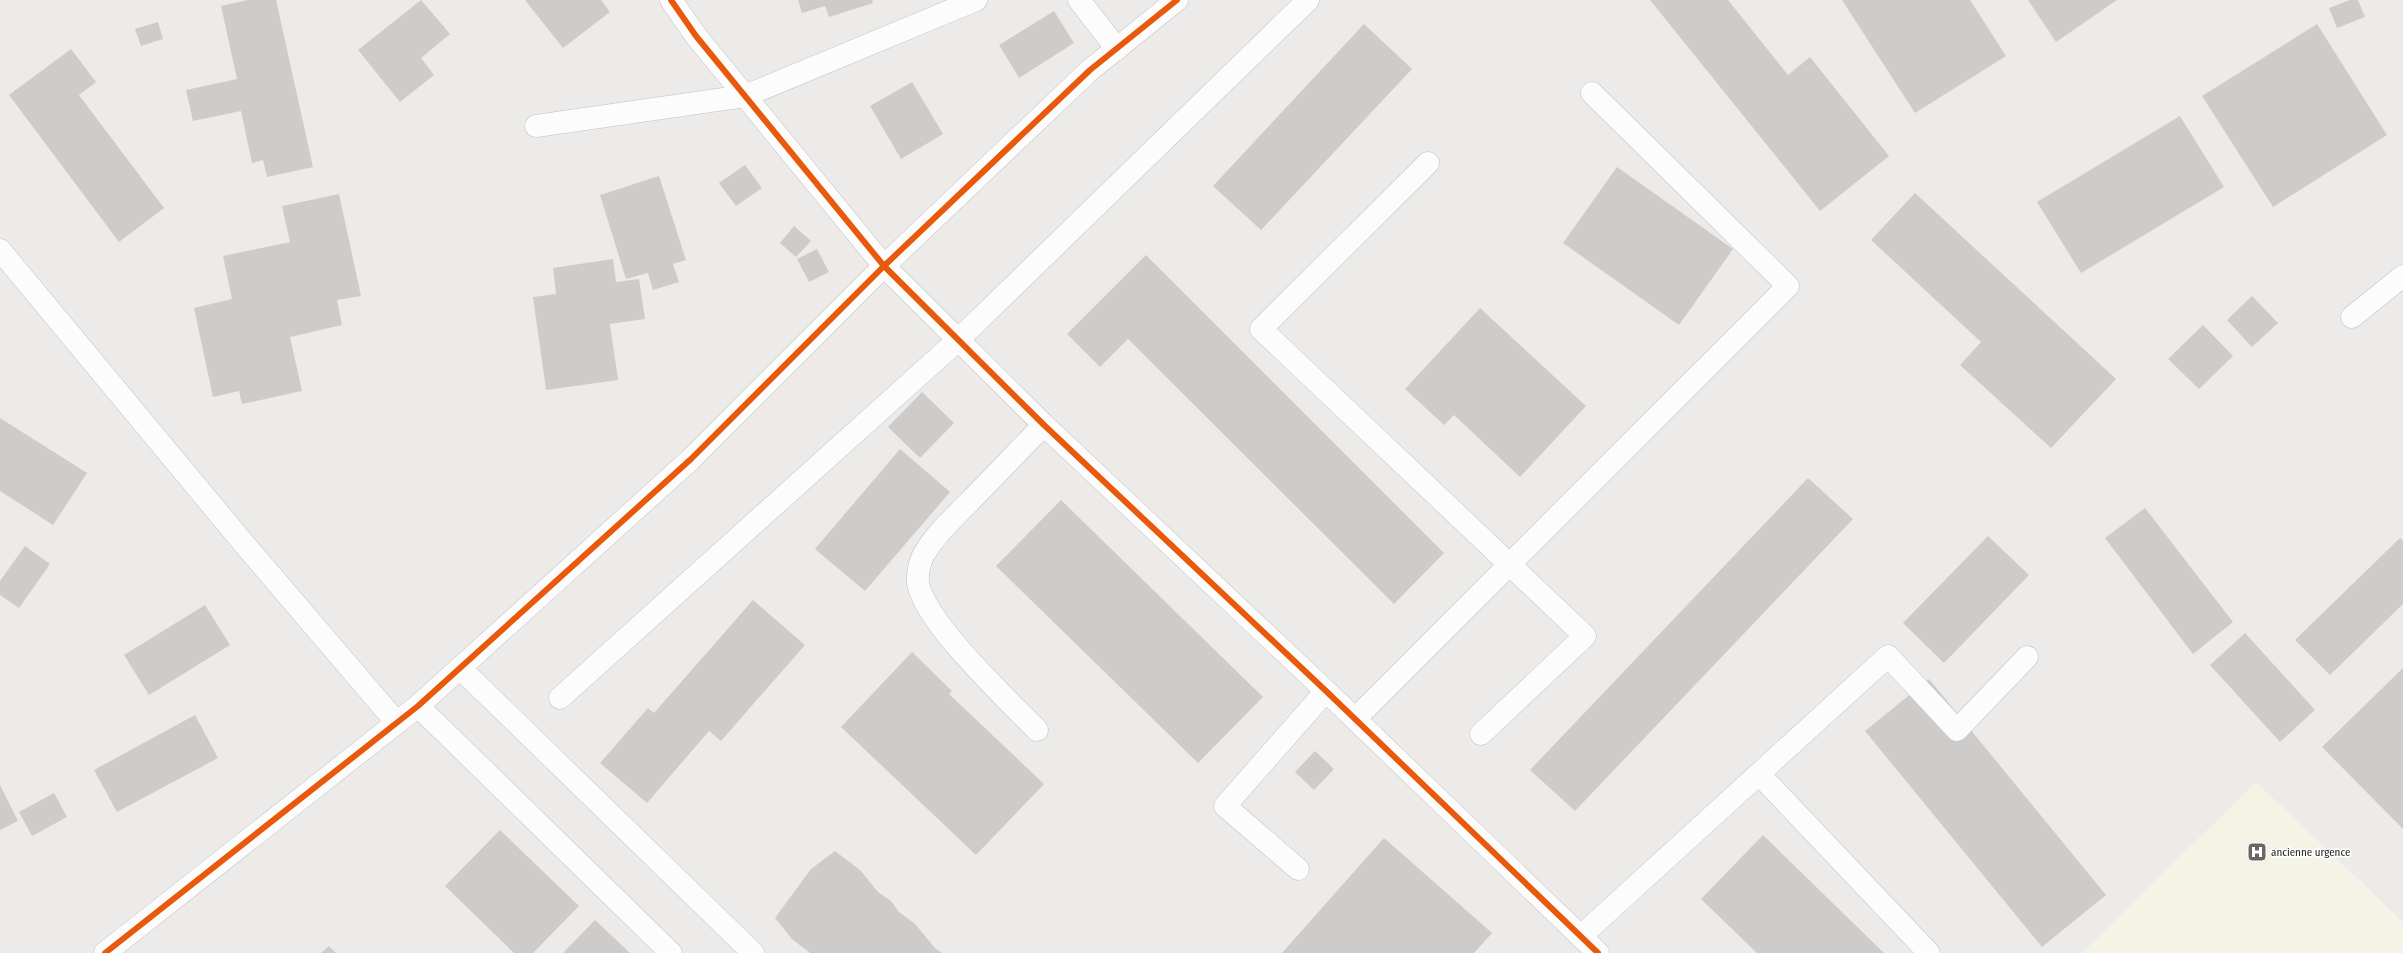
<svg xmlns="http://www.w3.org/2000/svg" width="2403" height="953" font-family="'Fira Sans Condensed',sans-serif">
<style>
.education{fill:#f5f3e6}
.building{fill:#ceccca}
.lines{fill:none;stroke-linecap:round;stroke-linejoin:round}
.minor-casing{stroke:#c3c2c1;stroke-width:23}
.minor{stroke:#fcfcfc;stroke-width:22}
.cycleway-casing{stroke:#fff;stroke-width:8}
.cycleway{stroke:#e8590c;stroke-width:6}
.labels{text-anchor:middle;stroke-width:3;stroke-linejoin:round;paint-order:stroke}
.poi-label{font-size:11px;fill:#202020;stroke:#fff;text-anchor:start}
</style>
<rect width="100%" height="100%" fill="#edebe9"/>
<path class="education" d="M2256 782 2403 922V953H2082Z"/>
<g class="building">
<path d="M248 0H276L313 167 267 177 263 160 252 163 241 111 193 121 186 90 237 79 221 6Z"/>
<path d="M421 0 450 34 421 58 434 75 400 102 358 50Z"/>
<path d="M525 0H601L610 12 563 48Z"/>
<path d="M798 0H872L873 3 829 17 825 6 802 13Z"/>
<path d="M1650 0H1728L1788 75 1810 57 1889 156 1820 211Z"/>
<path d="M1842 0H1970L2006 56 1915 113Z"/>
<path d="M2028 0H2117L2056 42Z"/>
<path d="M2350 0H2358L2365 17 2337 28 2329 8Z"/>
<path d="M1054 11 1074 43 1019 78 999 45Z"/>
<path d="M158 22 163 39 141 46 135 29Z"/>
<path d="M1364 24 1412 69 1261 230 1213 186Z"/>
<path d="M2317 24 2387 135 2273 207 2202 96Z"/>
<path d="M71 49 96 82 79 95 164 208 119 242 9 95Z"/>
<path d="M912 82 943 134 901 159 870 106Z"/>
<path d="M2180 116 2224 187 2081 273 2037 202Z"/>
<path d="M745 165 762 188 736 206 719 183Z"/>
<path d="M1617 167 1733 249 1679 325 1563 243Z"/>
<path d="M659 176 686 260 673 264 679 282 653 290 648 273 626 279 600 195Z"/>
<path d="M1915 193 2116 379 2051 448 1960 365 1981 342 1871 240Z"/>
<path d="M339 194 361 296 337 300 342 325 290 337 302 391 242 404 239 391 213 397 194 308 232 299 223 256 290 242 282 206Z"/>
<path d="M794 226 811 241 796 257 780 243Z"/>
<path d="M817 249 829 272 809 282 797 259Z"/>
<path d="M1146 255 1444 553 1394 604 1128 339 1100 367 1067 334Z"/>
<path d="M613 259 616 282 639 279 645 319 610 324 618 380 546 390 533 297 556 294 553 268Z"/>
<path d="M2252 296 2278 323 2252 347 2227 320Z"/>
<path d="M1480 308 1586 406 1520 477 1454 415 1444 425 1405 389Z"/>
<path d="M2203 325 2233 356 2199 389 2168 359Z"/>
<path d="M922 392 954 423 920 458 888 427Z"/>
<path d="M0 418 87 473 53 525 0 491Z"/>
<path d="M900 449 950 492 865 591 815 549Z"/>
<path d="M1808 478 1853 519 1575 811 1530 770Z"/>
<path d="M1061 500 1263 697 1198 763 996 566Z"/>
<path d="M2145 508 2233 622 2193 654 2105 538Z"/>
<path d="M1988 536 2029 575 1944 663 1903 623Z"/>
<path d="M2400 538 2403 541V604L2330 675 2295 640Z"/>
<path d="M25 546 50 564 19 608 0 595V581Z"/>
<path d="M753 600 805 645 721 741 709 731 647 803 600 763 648 708 654 713Z"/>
<path d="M205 605 230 645 149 695 124 655Z"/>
<path d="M2245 633 2315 710 2280 742 2210 665Z"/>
<path d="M912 652 952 691 949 694 1044 784 976 855 841 727Z"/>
<path d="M2403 668V829L2322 747Z"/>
<path d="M1929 679 2106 895 2042 947 1865 731Z"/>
<path d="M195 715 218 758 117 812 94 770Z"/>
<path d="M1315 751 1334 769 1314 790 1295 772Z"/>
<path d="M0 785 18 821 0 830Z"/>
<path d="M54 793 67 817 32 836 19 812Z"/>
<path d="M500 830 579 906 533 953H514L445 886Z"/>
<path d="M1763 835 1884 953H1757L1701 899Z"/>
<path d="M1384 838 1492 933 1474 953H1282Z"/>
<path d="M835 851 860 870 878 892 891 901 899 912 915 924 935 948 942 953H810L792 939 775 918 811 869Z"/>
<path d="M595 920 630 953H563Z"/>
<path d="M329 946 336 953H321Z"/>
</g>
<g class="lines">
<defs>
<g id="minor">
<path d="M671 0 696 36 884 266 1044 425 1326 691 1598 953"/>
<path d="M1079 0 1117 49"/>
<path d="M536 126 745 96 976 0"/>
<path d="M1428 163 1261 329 1585 636 1481 734"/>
<path d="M0 250 245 545 397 723"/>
<path d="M2352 317 2403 276"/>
<path d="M460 668 753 953"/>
<path d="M560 698 958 340 1308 0"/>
<path d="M418 706 671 953"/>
<path d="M1355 719 1788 286 1592 93"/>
<path d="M1037 730C1007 699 925 623 918 583 917 573 920 559 926 551 937 532 955 517 970 501 995 476 1019 450 1044 425"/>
<path d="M1759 774 1929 953"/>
<path d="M1298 869 1225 806 1326 691"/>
<path d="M1581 936 1888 656 1957 730 2027 657"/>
<path d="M105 953 418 706 691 459 884 266 1090 70 1177 0"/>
</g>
</defs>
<use href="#minor" class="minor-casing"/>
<use href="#minor" class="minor"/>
<defs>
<g id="cycleway">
<path d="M671 0 696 36 884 266 1044 425 1326 691 1598 953"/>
<path d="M105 953 418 706 691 459 884 266 1090 70 1177 0"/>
</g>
</defs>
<use href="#cycleway" class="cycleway-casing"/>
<use href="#cycleway" class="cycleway"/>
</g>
<defs>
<symbol id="hospital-square" viewBox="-11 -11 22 22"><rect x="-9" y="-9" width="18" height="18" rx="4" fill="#686766" stroke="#fff"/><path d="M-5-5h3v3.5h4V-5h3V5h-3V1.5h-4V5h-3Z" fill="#fff"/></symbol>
</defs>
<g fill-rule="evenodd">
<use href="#hospital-square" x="2246" y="841" width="22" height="22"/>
</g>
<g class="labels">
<g class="poi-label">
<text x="2271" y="856">ancienne urgence</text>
</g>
</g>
</svg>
